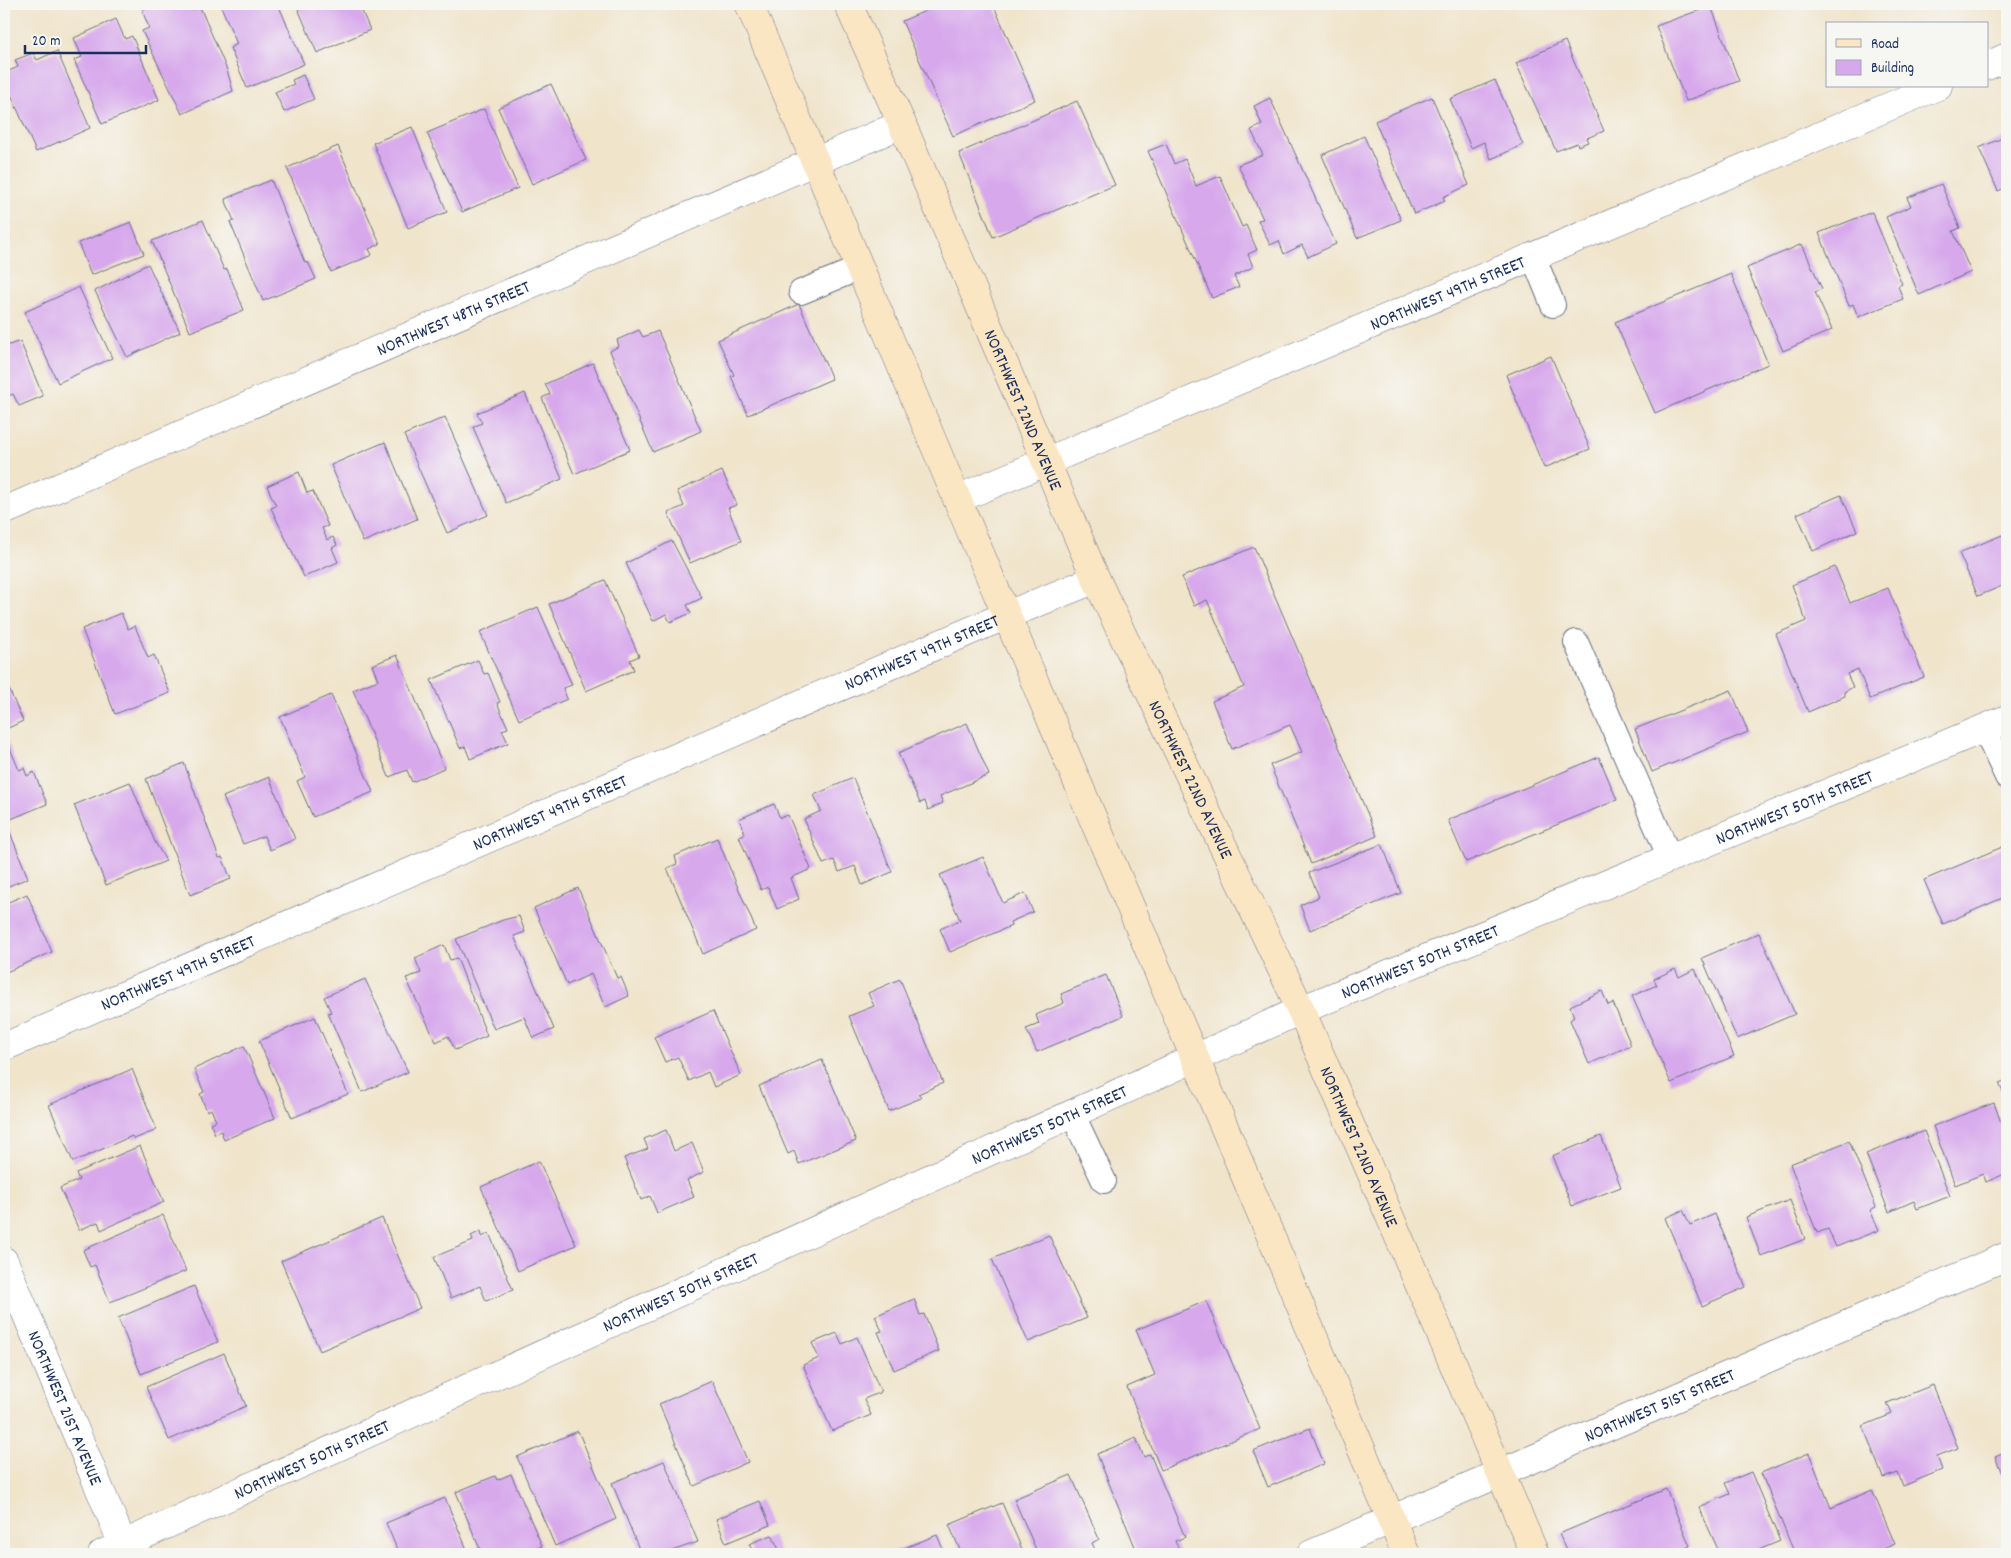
<svg xmlns="http://www.w3.org/2000/svg" width="2011" height="1558" font-family="Dekko,sans-serif">
<style>
.building{fill:#d7a8ec}
.lines{fill:none;stroke-linecap:round;stroke-linejoin:round}
.service-casing{stroke:#666e84;stroke-width:26}
.minor-casing{stroke:#666e84;stroke-width:29}
.secondary-casing{stroke:#666e84;stroke-width:29}
.service{stroke:#fff;stroke-width:24}
.minor{stroke:#fff;stroke-width:28}
.secondary{stroke:#fbe6c4;stroke-width:28}
.labels{text-anchor:middle;stroke-width:4.5;stroke-linejoin:round;paint-order:stroke}
.street-label{font-size:18px;fill:#1b2f5e;stroke:#f6f6f2}
</style>
<rect width="100%" height="100%" fill="#f6f6f2"/>
<filter id="ink" filterUnits="userSpaceOnUse"><feTurbulence type="fractalNoise" baseFrequency=".02" numOctaves="2"/><feDisplacementMap in="SourceGraphic" scale="10" xChannelSelector="R" yChannelSelector="G"/><feConvolveMatrix kernelMatrix="1 2 1 2 8 2 1 2 1" color-interpolation-filters="sRGB"/></filter>
<filter id="wash" filterUnits="userSpaceOnUse"><feTurbulence type="fractalNoise" baseFrequency=".0096" numOctaves="4" result="noise"/><feDisplacementMap in="SourceGraphic" scale="20" xChannelSelector="R" yChannelSelector="G"/><feGaussianBlur stdDeviation="1.12" result="paint"/><feColorMatrix in="noise" values="0 0 0 0 0 0 0 0 0 0 0 0 0 0 0 0 0 1.4 0 .05"/><feComposite in="paint" operator="in"/></filter>
<g filter="url(#wash)">
<rect width="100%" height="100%" fill="#f0e4cb"/>
<g id="blocks">
<g class="building">
<path d="M154 4H190L192 10 200 7 227 70 233 91 182 114 142 31 149 28 142 10Z"/>
<path d="M220 4H278L304 64 247 88 230 48 237 44Z"/>
<path d="M296 4H359L370 30 317 53Z"/>
<path d="M936 4H993L1035 100 953 136 902 21 937 6Z"/>
<path d="M1711 6 1739 81 1686 101 1656 26Z"/>
<path d="M116 19 125 39 132 36 159 100 102 124 74 60 82 57 74 38Z"/>
<path d="M1565 41 1604 131 1587 138 1588 142 1578 146 1577 143 1556 151 1516 63Z"/>
<path d="M57 51 90 128 36 152 4 79V73L18 67 15 60 33 53 37 60Z"/>
<path d="M303 75 314 99 284 112 275 92 294 84 292 80Z"/>
<path d="M1495 80 1523 145 1491 159 1484 142 1471 148 1450 99Z"/>
<path d="M551 84 586 160 532 184 498 108Z"/>
<path d="M1432 97 1469 185 1443 197 1445 201 1414 214 1375 121Z"/>
<path d="M1270 98 1336 244 1308 257 1302 245 1284 254 1279 241 1270 245 1258 220 1263 219 1238 165 1263 155 1251 130 1262 125 1254 106Z"/>
<path d="M1077 101 1115 185 993 237 959 153Z"/>
<path d="M484 109 518 188 462 212 427 133Z"/>
<path d="M412 127 447 212 408 228 373 143Z"/>
<path d="M1364 136 1401 220 1357 238 1322 155Z"/>
<path d="M2007 136V187L1998 191 1979 148Z"/>
<path d="M1166 144 1174 164 1185 159 1196 186 1220 176 1242 227 1246 225 1257 250 1248 254 1253 267 1234 276 1239 287 1212 298 1148 151Z"/>
<path d="M338 146 380 244 369 249 372 255 331 272 287 168Z"/>
<path d="M271 180 305 263 308 262 316 279 263 301 230 222 234 221 225 199Z"/>
<path d="M1941 184 1960 228 1953 231 1971 272 1919 295 1886 217 1911 206 1907 198Z"/>
<path d="M1872 212 1902 284 1898 286 1903 299 1858 317 1853 304 1849 306 1819 233Z"/>
<path d="M203 220 224 270 227 269 244 310 190 332 152 241Z"/>
<path d="M131 222 144 254 91 275 78 243Z"/>
<path d="M1802 244 1822 289 1815 292 1832 330 1783 351 1747 268Z"/>
<path d="M148 264 180 332 127 357 95 291Z"/>
<path d="M1731 274 1768 364 1655 413 1615 322Z"/>
<path d="M79 287 112 358 58 383 25 312Z"/>
<path d="M799 304 832 379 748 415 731 376 734 375 718 340Z"/>
<path d="M639 330 643 337 658 331 701 431 653 452 610 351 619 346 617 340Z"/>
<path d="M20 341 43 396 19 406 13 394 4 398V347Z"/>
<path d="M1551 356 1590 449 1544 468 1506 375Z"/>
<path d="M593 363 630 450 574 474 542 398 550 394 545 384Z"/>
<path d="M525 393 562 479 506 503 473 427 482 423 477 413Z"/>
<path d="M445 417 488 515 447 533 404 435Z"/>
<path d="M385 442 417 519 363 542 331 465Z"/>
<path d="M722 471 737 505 728 508 741 541 690 563 668 513 684 506 677 491Z"/>
<path d="M299 472 307 493 313 491 328 526 322 528 327 540 333 537 337 545 332 548 338 562 304 577 271 508 276 506 267 486Z"/>
<path d="M1841 495 1857 531 1813 551 1797 514Z"/>
<path d="M2007 533V584L1978 596 1959 553Z"/>
<path d="M672 541 702 598 687 605 691 613 670 622 666 614 653 621 626 563Z"/>
<path d="M1254 547 1377 836 1311 864 1270 765 1302 752 1290 725 1232 749 1212 701 1244 687 1207 600 1194 606 1182 577Z"/>
<path d="M1835 567 1850 603 1888 588 1924 677 1870 699 1858 669 1847 674 1853 687 1844 692 1845 696 1808 712 1776 634 1806 621 1792 585Z"/>
<path d="M605 580 639 656 630 660 634 670 586 691 549 604Z"/>
<path d="M538 607 572 685 563 688 567 699 519 720 480 632Z"/>
<path d="M121 613 128 629 135 626 148 658 154 655 170 693 115 714 82 629Z"/>
<path d="M397 655 444 768 412 782 407 770 389 777 353 690 378 680 372 665Z"/>
<path d="M478 660 484 674 488 673 500 702 497 703 508 728 502 730 508 743 470 759 465 746 460 748 431 680Z"/>
<path d="M4 678 23 721 4 730Z"/>
<path d="M1731 690 1748 732 1652 772 1635 729Z"/>
<path d="M331 695 373 792 313 817 297 781 305 777 280 717Z"/>
<path d="M967 723 989 775 940 796 943 803 928 810 925 801 920 803 898 753Z"/>
<path d="M7 741 19 770 24 768 27 776 34 772 47 804 4 822V742Z"/>
<path d="M1599 757 1617 800 1466 862 1448 820Z"/>
<path d="M184 763 219 858 222 857 231 879 190 895 146 779Z"/>
<path d="M269 777 295 839 270 850 264 836 243 844 223 797Z"/>
<path d="M853 778 892 872 862 885 855 866 839 872 834 860 823 864 804 819 821 811 814 795Z"/>
<path d="M130 782 155 842 166 861 106 885 74 805Z"/>
<path d="M774 804 780 818 788 815 811 869 791 878 799 899 777 909 768 887 761 890 739 836 745 834 739 819Z"/>
<path d="M8 827 28 878 4 888V828Z"/>
<path d="M717 838 756 930 703 954 667 868 677 864 675 856Z"/>
<path d="M1382 844 1401 893 1310 930 1300 905 1319 897 1309 873Z"/>
<path d="M2007 845V896L1943 924 1924 880Z"/>
<path d="M983 857 1003 903 1025 893 1033 912 1010 922 1011 926 950 952 940 929 960 920 940 875Z"/>
<path d="M578 888 617 978 621 977 629 996 605 1007 591 974 567 985 534 908Z"/>
<path d="M27 894 52 952 4 973V904Z"/>
<path d="M519 916 525 932 514 936 554 1029 533 1038 524 1017 494 1029 456 939 503 920Z"/>
<path d="M1759 933 1795 1014 1737 1039 1702 958Z"/>
<path d="M444 945 450 960 457 958 487 1036 455 1050 448 1036 436 1042 406 978 421 973 415 958Z"/>
<path d="M1675 969 1679 977 1695 969 1734 1056 1671 1083 1632 996 1657 985 1654 979Z"/>
<path d="M1106 975 1123 1016 1037 1052 1026 1029 1039 1024 1036 1015 1064 1003 1061 994Z"/>
<path d="M365 979 408 1072 362 1092 328 1013 331 1012 324 997Z"/>
<path d="M900 979 943 1083 918 1094 921 1098 889 1111 849 1016 874 1006 868 993Z"/>
<path d="M1602 991 1608 1005 1613 1003 1631 1045 1589 1064 1570 1020 1574 1017 1570 1006Z"/>
<path d="M713 1011 741 1075 714 1087 708 1072 689 1081 678 1057 665 1062 654 1037Z"/>
<path d="M315 1017 348 1094 292 1118 259 1041Z"/>
<path d="M244 1046 275 1118 224 1140 221 1131 215 1134 210 1123 216 1121 211 1109 207 1111 203 1102 200 1094 204 1092 194 1069Z"/>
<path d="M822 1060 856 1141 799 1164 794 1151 788 1154 759 1086Z"/>
<path d="M132 1069 157 1130 134 1139 132 1136 73 1162 49 1105Z"/>
<path d="M2007 1080V1102L1999 1083Z"/>
<path d="M1994 1103 2007 1139V1173L1986 1182 1983 1174 1955 1185 1933 1126Z"/>
<path d="M666 1130 674 1151 692 1143 704 1172 687 1180 694 1197 657 1213 650 1196 641 1200 624 1158 648 1149 644 1139Z"/>
<path d="M1924 1131 1950 1196 1917 1209 1914 1201 1889 1212 1866 1154Z"/>
<path d="M1601 1136 1621 1187 1572 1206 1552 1156Z"/>
<path d="M1849 1141 1876 1207 1870 1210 1879 1230 1836 1247 1828 1229 1817 1233 1790 1164Z"/>
<path d="M140 1146 164 1202 101 1230 98 1222 79 1230 60 1188 79 1180 76 1173Z"/>
<path d="M539 1161 576 1245 518 1271 481 1187Z"/>
<path d="M1790 1200 1805 1239 1761 1256 1746 1217Z"/>
<path d="M1683 1210 1690 1225 1715 1214 1746 1287 1702 1306 1665 1218Z"/>
<path d="M163 1215 186 1271 110 1302 95 1265 90 1267 83 1250Z"/>
<path d="M382 1218 420 1308 320 1351 281 1261Z"/>
<path d="M481 1231 482 1237 489 1233 513 1290 486 1301 480 1286 451 1298 434 1257 473 1241 471 1236Z"/>
<path d="M1049 1235 1087 1318 1028 1342 992 1259Z"/>
<path d="M194 1286 218 1342 141 1374 118 1318Z"/>
<path d="M914 1299 920 1315 924 1314 939 1351 894 1370 878 1332 882 1331 875 1316Z"/>
<path d="M1206 1301 1260 1429 1161 1470 1127 1387 1155 1375 1136 1330Z"/>
<path d="M837 1333 842 1344 857 1337 881 1392 864 1399 871 1415 832 1431 803 1365 819 1358 812 1343Z"/>
<path d="M224 1353 246 1406 169 1440 146 1387Z"/>
<path d="M712 1381 748 1462 694 1486 659 1404Z"/>
<path d="M1933 1385 1958 1448 1937 1456 1942 1470 1903 1486 1898 1473 1883 1478 1863 1426 1892 1414 1887 1403Z"/>
<path d="M1310 1428 1324 1464 1268 1487 1253 1451Z"/>
<path d="M578 1431 616 1519 555 1546 517 1457Z"/>
<path d="M1136 1438 1144 1457 1150 1454 1185 1537 1175 1541 1181 1554H1147L1146 1552 1138 1554 1097 1454Z"/>
<path d="M2007 1452V1485L1995 1457Z"/>
<path d="M1809 1453 1831 1508 1872 1490 1895 1544 1871 1554H1795L1761 1473Z"/>
<path d="M664 1461 698 1542 663 1554H641L612 1483Z"/>
<path d="M1751 1472 1780 1541 1749 1554H1720L1699 1507 1730 1494 1725 1483Z"/>
<path d="M511 1474 542 1546 523 1554H482L456 1492 495 1476 497 1480Z"/>
<path d="M1071 1475 1099 1539 1092 1543 1097 1554H1038L1014 1499Z"/>
<path d="M1666 1489 1690 1546 1670 1554H1568L1559 1534Z"/>
<path d="M445 1498 469 1554H399L386 1523Z"/>
<path d="M760 1501 770 1525 726 1543 716 1519Z"/>
<path d="M1002 1503 1024 1554H962L949 1525Z"/>
<path d="M772 1535 781 1554H754L749 1544Z"/>
<path d="M937 1535 945 1554H889Z"/>
</g>
</g>
</g>
<g filter="url(#ink)">
<use href="#blocks" fill-opacity="0" stroke="#666e84" stroke-width="1"/>
<g class="lines">
<defs>
<g id="service">
<path d="M1533 256 1553 305"/>
<path d="M801 292 860 268"/>
<path d="M1576 642 1670 858"/>
<path d="M1984 728 2007 777"/>
<path d="M1072 1113 1104 1181"/>
</g>
<g id="minor">
<path d="M1987 66 2007 57"/>
<path id="s1" d="M957 499 1938 86"/>
<path id="s2" d="M4 511 902 124"/>
<path id="s3" d="M4 1047 1007 615 1096 579"/>
<path id="s4" d="M4 1261 127 1554"/>
<path id="s5" d="M102 1554 1301 1010 2007 719"/>
<path id="s6" d="M1311 1554 2007 1256"/>
</g>
<g id="secondary">
<path d="M749 4 957 499 1406 1554"/>
<path id="s7" d="M848 4 902 124 1096 579 1301 1010 1535 1554"/>
</g>
</defs>
<use href="#service" class="service-casing"/>
<use href="#minor" class="minor-casing"/>
<use href="#secondary" class="secondary-casing"/>
<use href="#service" class="service"/>
<use href="#minor" class="minor"/>
<use href="#secondary" class="secondary"/>
</g>
</g>
<g class="labels">
<g class="street-label">
<text dy="6" stroke="none"><textPath href="#s1" startOffset="532">NORTHWEST 49TH STREET</textPath></text>
<text dy="6" stroke="none"><textPath href="#s2" startOffset="489">NORTHWEST 48TH STREET</textPath></text>
<text dy="6" stroke="none"><textPath href="#s7" startOffset="442">NORTHWEST 22ND AVENUE</textPath></text>
<text dy="6" stroke="none"><textPath href="#s3" startOffset="999">NORTHWEST 49TH STREET</textPath></text>
<text dy="6" stroke="none"><textPath href="#s7" startOffset="848">NORTHWEST 22ND AVENUE</textPath></text>
<text dy="6" stroke="none"><textPath href="#s5" startOffset="1850">NORTHWEST 50TH STREET</textPath></text>
<text dy="6" stroke="none"><textPath href="#s3" startOffset="594">NORTHWEST 49TH STREET</textPath></text>
<text dy="6" stroke="none"><textPath href="#s5" startOffset="1445">NORTHWEST 50TH STREET</textPath></text>
<text dy="6" stroke="none"><textPath href="#s3" startOffset="189">NORTHWEST 49TH STREET</textPath></text>
<text dy="6" stroke="none"><textPath href="#s5" startOffset="1040">NORTHWEST 50TH STREET</textPath></text>
<text dy="6" stroke="none"><textPath href="#s7" startOffset="1252">NORTHWEST 22ND AVENUE</textPath></text>
<text dy="6" stroke="none"><textPath href="#s5" startOffset="635">NORTHWEST 50TH STREET</textPath></text>
<text dy="6" stroke="none"><textPath href="#s6" startOffset="379">NORTHWEST 51ST STREET</textPath></text>
<text dy="6" stroke="none"><textPath href="#s4" startOffset="159">NORTHWEST 21ST AVENUE</textPath></text>
<text dy="6" stroke="none"><textPath href="#s5" startOffset="230">NORTHWEST 50TH STREET</textPath></text>
</g>
</g>
<rect width="2011" height="1558" fill="none" stroke="#f6f6f2" stroke-width="20"/>
<rect x="1826" y="22" width="162" height="65" fill="#f6f6f2" stroke="#9ea6b7"/>
<rect x="1836" y="39" width="25" height="8" fill="#fbe6c4" stroke="#9ea6b7"/>
<text x="1871" y="48" font-size="15" fill="#1b2f5e">Road</text>
<rect x="1836" y="60" width="25" height="15" fill="#d7a8ec" stroke="#9ea6b7"/>
<text x="1871" y="72" font-size="15" fill="#1b2f5e">Building</text>
<path d="M25 45v8h121v-8" fill="none" stroke="#1b2f5e" stroke-width="2.5"/>
<text x="32" y="45" font-size="15" fill="#1b2f5e" stroke="#f6f6f2" stroke-width="4" paint-order="stroke">20 m</text>
</svg>
